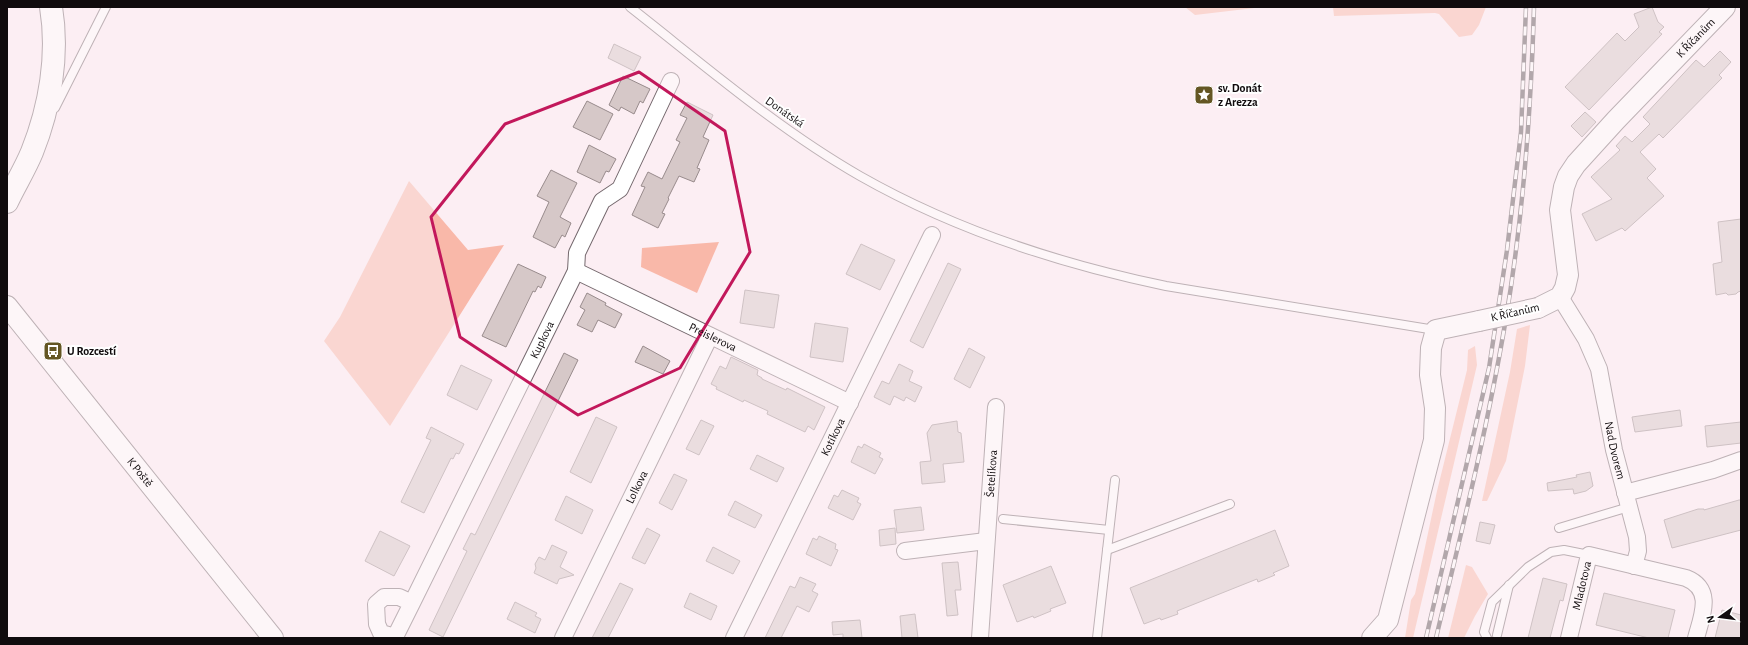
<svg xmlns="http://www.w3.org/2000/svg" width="1748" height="645" font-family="'Alegreya Sans',sans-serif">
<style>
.green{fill:#f9b8a9}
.building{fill:#d6c8c8;stroke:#988b8c}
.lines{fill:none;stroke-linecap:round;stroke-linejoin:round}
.service-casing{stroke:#74686d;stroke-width:10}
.minor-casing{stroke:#74686d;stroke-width:18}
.tertiary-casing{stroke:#74686d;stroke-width:22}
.secondary-casing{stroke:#74686d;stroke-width:24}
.service{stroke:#fff;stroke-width:8}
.minor{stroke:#fff;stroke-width:16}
.tertiary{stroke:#fff;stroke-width:20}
.secondary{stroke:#fff;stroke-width:22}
.rail-casing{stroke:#595154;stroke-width:4.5}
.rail{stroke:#fff;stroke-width:3;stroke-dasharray:9;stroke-linecap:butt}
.tertiary-bridge-casing{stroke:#74686d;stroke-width:22;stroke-linecap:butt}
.tertiary-bridge{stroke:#fff;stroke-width:20}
.marked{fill:none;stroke:#c2185b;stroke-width:3;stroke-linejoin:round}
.labels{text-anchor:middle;stroke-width:4;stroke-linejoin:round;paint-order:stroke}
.street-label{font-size:12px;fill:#100b0d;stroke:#fff}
.poi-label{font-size:12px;font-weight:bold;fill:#100b0d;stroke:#fff;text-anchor:start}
</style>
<rect width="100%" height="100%" fill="#fceef3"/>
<g class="green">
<path d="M1185 7H1263L1195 15Z"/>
<path d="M1333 7H1486L1479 25 1472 35 1459 37 1439 14 1435 13 1334 16Z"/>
<path d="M409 181 468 250 504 245 390 426 324 341 340 317Z"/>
<path d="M719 242 697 293 641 267 642 248Z"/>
<path d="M1530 325 1525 366 1506 461 1487 501H1482L1510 372 1517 329Z"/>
<path d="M1475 346 1477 365 1413 638H1405L1411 600 1415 594 1437 491 1467 370 1468 350Z"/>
<path d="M1466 565 1472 567 1488 594 1475 616 1464 638H1448Z"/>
</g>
<g class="building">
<path d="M1652 7 1658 22 1664 27 1659 32 1662 34 1589 110 1565 87 1617 33 1625 41 1639 27 1634 14Z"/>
<path d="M614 44 641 57 634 71 608 58Z"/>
<path d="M1720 51 1731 62 1719 75 1722 78 1663 138 1659 134 1640 152 1656 169 1647 178 1664 196 1625 231 1622 228 1596 241 1582 214 1612 199 1591 177 1620 150 1616 146 1625 136 1632 142 1650 124 1643 117 1696 60 1704 67Z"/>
<path d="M623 76 650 89 643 103 640 101 634 114 621 107 619 111 609 105Z"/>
<path d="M587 101 613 114 600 140 573 127Z"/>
<path d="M687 102 713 115 703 137 709 140 697 168 700 169 694 182 679 176 668 198 669 199 662 213 665 214 658 228 632 215 645 187 641 186 648 172 662 179 680 142 676 140 687 118 680 115Z"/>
<path d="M1585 112 1596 122 1582 137 1571 126Z"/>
<path d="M589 145 616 159 609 172 606 171 600 183 577 172Z"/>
<path d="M551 170 577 183 560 217 571 223 565 237 562 235 555 248 533 237 549 202 537 196Z"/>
<path d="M1741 219V291L1738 292 1736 294 1728 295 1726 293 1716 295 1713 264 1722 262 1718 222Z"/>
<path d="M861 244 895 260 880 290 846 274Z"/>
<path d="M948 263 961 269 923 348 910 341Z"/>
<path d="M518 264 546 277 541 288 538 286 535 292 533 291 506 347 482 336Z"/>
<path d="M745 290 779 295 774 328 740 323Z"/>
<path d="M587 293 606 303 605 305 622 314 615 328 598 320 592 332 577 325 585 310 580 307Z"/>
<path d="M815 323 848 328 843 362 810 357Z"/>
<path d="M643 346 670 361 663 374 635 362Z"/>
<path d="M969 348 985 357 970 388 954 379Z"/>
<path d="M564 353 578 360 443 637 429 630 467 551 463 549 471 533 475 535Z"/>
<path d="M731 357 758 370 757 375 762 378V379L786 390 787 388 825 407 814 430 808 426 805 432 767 414 768 411 744 400 743 402 716 389 717 387 711 384 720 366 726 369Z"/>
<path d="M899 364 913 371 909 381 922 387 915 402 906 397 904 401 894 396 890 405 874 397 882 381 889 384Z"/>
<path d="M461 365 492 380 477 410 447 395Z"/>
<path d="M1680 410 1682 426 1635 432 1632 417Z"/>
<path d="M596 417 617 427 591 483 570 472Z"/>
<path d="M701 420 714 426 699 455 686 449Z"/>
<path d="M957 421 958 432 961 433 964 462 943 464 945 482 922 484 920 462 931 461 927 433 932 425Z"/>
<path d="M1741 422V443L1707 447 1705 426Z"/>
<path d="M431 427 464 444 459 454 456 453 453 459 451 458 424 513 401 502 431 440 426 438Z"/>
<path d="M864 444 881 453 879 457 883 459 875 474 851 462 858 446 862 448Z"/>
<path d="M757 455 784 468 777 482 750 469Z"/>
<path d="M1590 472 1593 486 1586 491 1574 494 1573 489 1548 491 1547 483 1577 477 1576 475Z"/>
<path d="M674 474 687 480 672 510 659 503Z"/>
<path d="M842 490 859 498 857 502 861 504 853 520 828 508 834 495 838 497Z"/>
<path d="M566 496 593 510 582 534 555 520Z"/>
<path d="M1739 500H1741V530L1672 548 1664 520 1698 509H1704V510Z"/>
<path d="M735 501 762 515 755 528 728 515Z"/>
<path d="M921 507 924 530 897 533 894 510Z"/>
<path d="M1480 522 1495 525 1490 544 1476 541Z"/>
<path d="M647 528 660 535 645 564 632 558Z"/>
<path d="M895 528 896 544 880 546 879 530Z"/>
<path d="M1275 530 1289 566 1273 573 1275 575 1258 582 1257 579 1177 611 1178 614 1161 620 1160 618 1144 624 1130 588Z"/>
<path d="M380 531 410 546 394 576 365 561Z"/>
<path d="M819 536 836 544 835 549 838 550 831 566 806 554 813 538 817 540Z"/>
<path d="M552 545 567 552 560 567 574 575 559 579 557 584 534 573 536 568 535 564 539 557 545 560Z"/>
<path d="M713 547 740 561 733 574 706 561Z"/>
<path d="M958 562 961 590H955L958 615 947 616 942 563Z"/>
<path d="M1051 566 1066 603 1050 609 1051 611 1034 618 1033 616 1017 622 1003 585Z"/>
<path d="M800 577 816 584 812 591 818 594 809 612 797 606 781 638H765L790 586 795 588Z"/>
<path d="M1543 578 1567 584 1563 601 1560 600 1550 638H1528Z"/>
<path d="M620 583 633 589 608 638H592Z"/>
<path d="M690 593 717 606 711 620 684 607Z"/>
<path d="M1604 593 1675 610 1668 638H1649L1596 625Z"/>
<path d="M515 602 537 613 535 616 541 619 535 633 507 619Z"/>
<path d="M1722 610 1741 615V638H1715Z"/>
<path d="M915 614 918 638H902L900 616Z"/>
<path d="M860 620 862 638H843V634L833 635 832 622Z"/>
</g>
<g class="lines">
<defs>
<g id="service">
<path d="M630 7C704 65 778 129 860 176 955 230 1060 264 1166 286L1435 330"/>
<path d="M55 108 106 7"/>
<path d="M1003 519 1109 530"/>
<path d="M1559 528 1629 507"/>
<path d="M1107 550 1230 504"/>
<path d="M1497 635 1509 585"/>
<path d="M1097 638 1115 480"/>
<path d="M1487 638 1484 632 1492 602 1528 567 1551 552 1564 550 1589 555"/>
</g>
<g id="minor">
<path id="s1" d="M576 271 850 403"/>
<path id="s2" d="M1560 297 1586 339 1599 369 1614 450 1637 537 1638 551 1634 566"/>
<path d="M1625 493 1713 470 1741 460"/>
<path d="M905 551 986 541"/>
<path id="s3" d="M412 603 399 597H384L376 604 377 624 381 633 395 637 412 603 576 271 577 253 602 201 620 189 671 81"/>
<path id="s4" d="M563 638 710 336"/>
<path id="s5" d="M734 638 932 235"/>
<path id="s6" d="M980 638 996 407"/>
<path id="s7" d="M1569 638 1589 555 1686 578C1714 589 1702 616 1696 638"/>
</g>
<g id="tertiary">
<path id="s8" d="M7 306 273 638"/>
<path id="s9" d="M1538 308 1560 297 1565 288 1568 275 1560 210 1564 187 1568 176 1576 164 1616 120 1725 7"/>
<path d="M1372 638 1388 620 1434 440 1435 408 1430 375 1431 348 1436 330 1479 321"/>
</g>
<path id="secondary" d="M7 202C15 185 25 169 32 152 50 107 59 55 51 7"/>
</defs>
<use href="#service" class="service-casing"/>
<use href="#minor" class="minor-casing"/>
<use href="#tertiary" class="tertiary-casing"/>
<use href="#secondary" class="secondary-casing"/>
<use href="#service" class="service"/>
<use href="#minor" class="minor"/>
<use href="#tertiary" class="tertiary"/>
<use href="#secondary" class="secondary"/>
<defs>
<g id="rail">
<path d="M1426 638 1489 368 1507 250 1521 132 1526 7"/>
<path d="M1436 638C1461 534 1487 430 1505 324 1523 219 1531 113 1534 7"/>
</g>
</defs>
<use href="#rail" class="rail-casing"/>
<use href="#rail" class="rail"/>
<defs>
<path id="tertiary-bridge" d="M1479 321 1538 308"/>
</defs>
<use href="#tertiary-bridge" class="tertiary-bridge-casing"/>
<use href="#tertiary-bridge" class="tertiary-bridge"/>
</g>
<path d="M0 0H1748V645H0ZM639 72 725 131 750 252 680 368 578 415 460 337 431 217 505 124Z" fill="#fceef3" fill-opacity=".55" fill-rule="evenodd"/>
<path class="marked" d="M639 72 725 131 750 252 680 368 578 415 460 337 431 217 505 124Z"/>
<defs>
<symbol id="sight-square" viewBox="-11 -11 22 22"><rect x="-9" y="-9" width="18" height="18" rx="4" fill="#645623" stroke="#fff"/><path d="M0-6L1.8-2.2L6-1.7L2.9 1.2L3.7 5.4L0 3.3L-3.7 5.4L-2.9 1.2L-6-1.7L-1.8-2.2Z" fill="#fff"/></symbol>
<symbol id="bus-square" viewBox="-11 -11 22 22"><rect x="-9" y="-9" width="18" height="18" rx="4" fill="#645623" stroke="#fff"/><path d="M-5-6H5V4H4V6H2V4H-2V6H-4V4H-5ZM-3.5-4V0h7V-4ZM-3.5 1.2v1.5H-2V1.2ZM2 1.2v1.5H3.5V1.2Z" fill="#fff"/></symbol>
</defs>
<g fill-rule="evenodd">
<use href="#sight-square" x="1193" y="84" width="22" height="22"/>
<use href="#bus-square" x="42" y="340" width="22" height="22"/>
</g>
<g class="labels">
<g class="street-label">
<text dy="4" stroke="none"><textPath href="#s9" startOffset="337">K Říčanům</textPath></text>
<text transform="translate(785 112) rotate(35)" y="4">Donátská</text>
<text transform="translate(1515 312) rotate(-13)" y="4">K Říčanům</text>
<text dy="4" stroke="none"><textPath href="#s1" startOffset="152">Preislerova</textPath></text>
<text dy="4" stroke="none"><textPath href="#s3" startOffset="416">Kupkova</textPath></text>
<text dy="4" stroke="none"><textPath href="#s5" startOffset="224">Kotíkova</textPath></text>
<text dy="4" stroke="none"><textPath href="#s2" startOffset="165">Nad Dvorem</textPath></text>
<text dy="4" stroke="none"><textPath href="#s8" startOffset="213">K Poště</textPath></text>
<text dy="4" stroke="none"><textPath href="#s6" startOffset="165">Šetelíkova</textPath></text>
<text dy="4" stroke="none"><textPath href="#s4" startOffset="168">Lolkova</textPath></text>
<text dy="4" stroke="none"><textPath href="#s7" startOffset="54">Mladotova</textPath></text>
</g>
<g class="poi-label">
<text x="1218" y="92">sv. Donát<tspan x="1218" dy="14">z Arezza</tspan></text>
<text x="67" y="355">U Rozcestí</text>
</g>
</g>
<rect width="1748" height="645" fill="none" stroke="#100b0d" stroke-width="16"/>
<g transform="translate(1720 617) rotate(256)" stroke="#ffffff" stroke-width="3" paint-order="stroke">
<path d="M0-3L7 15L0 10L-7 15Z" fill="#100b0d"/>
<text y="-6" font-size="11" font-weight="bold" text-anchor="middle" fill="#100b0d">N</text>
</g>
</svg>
